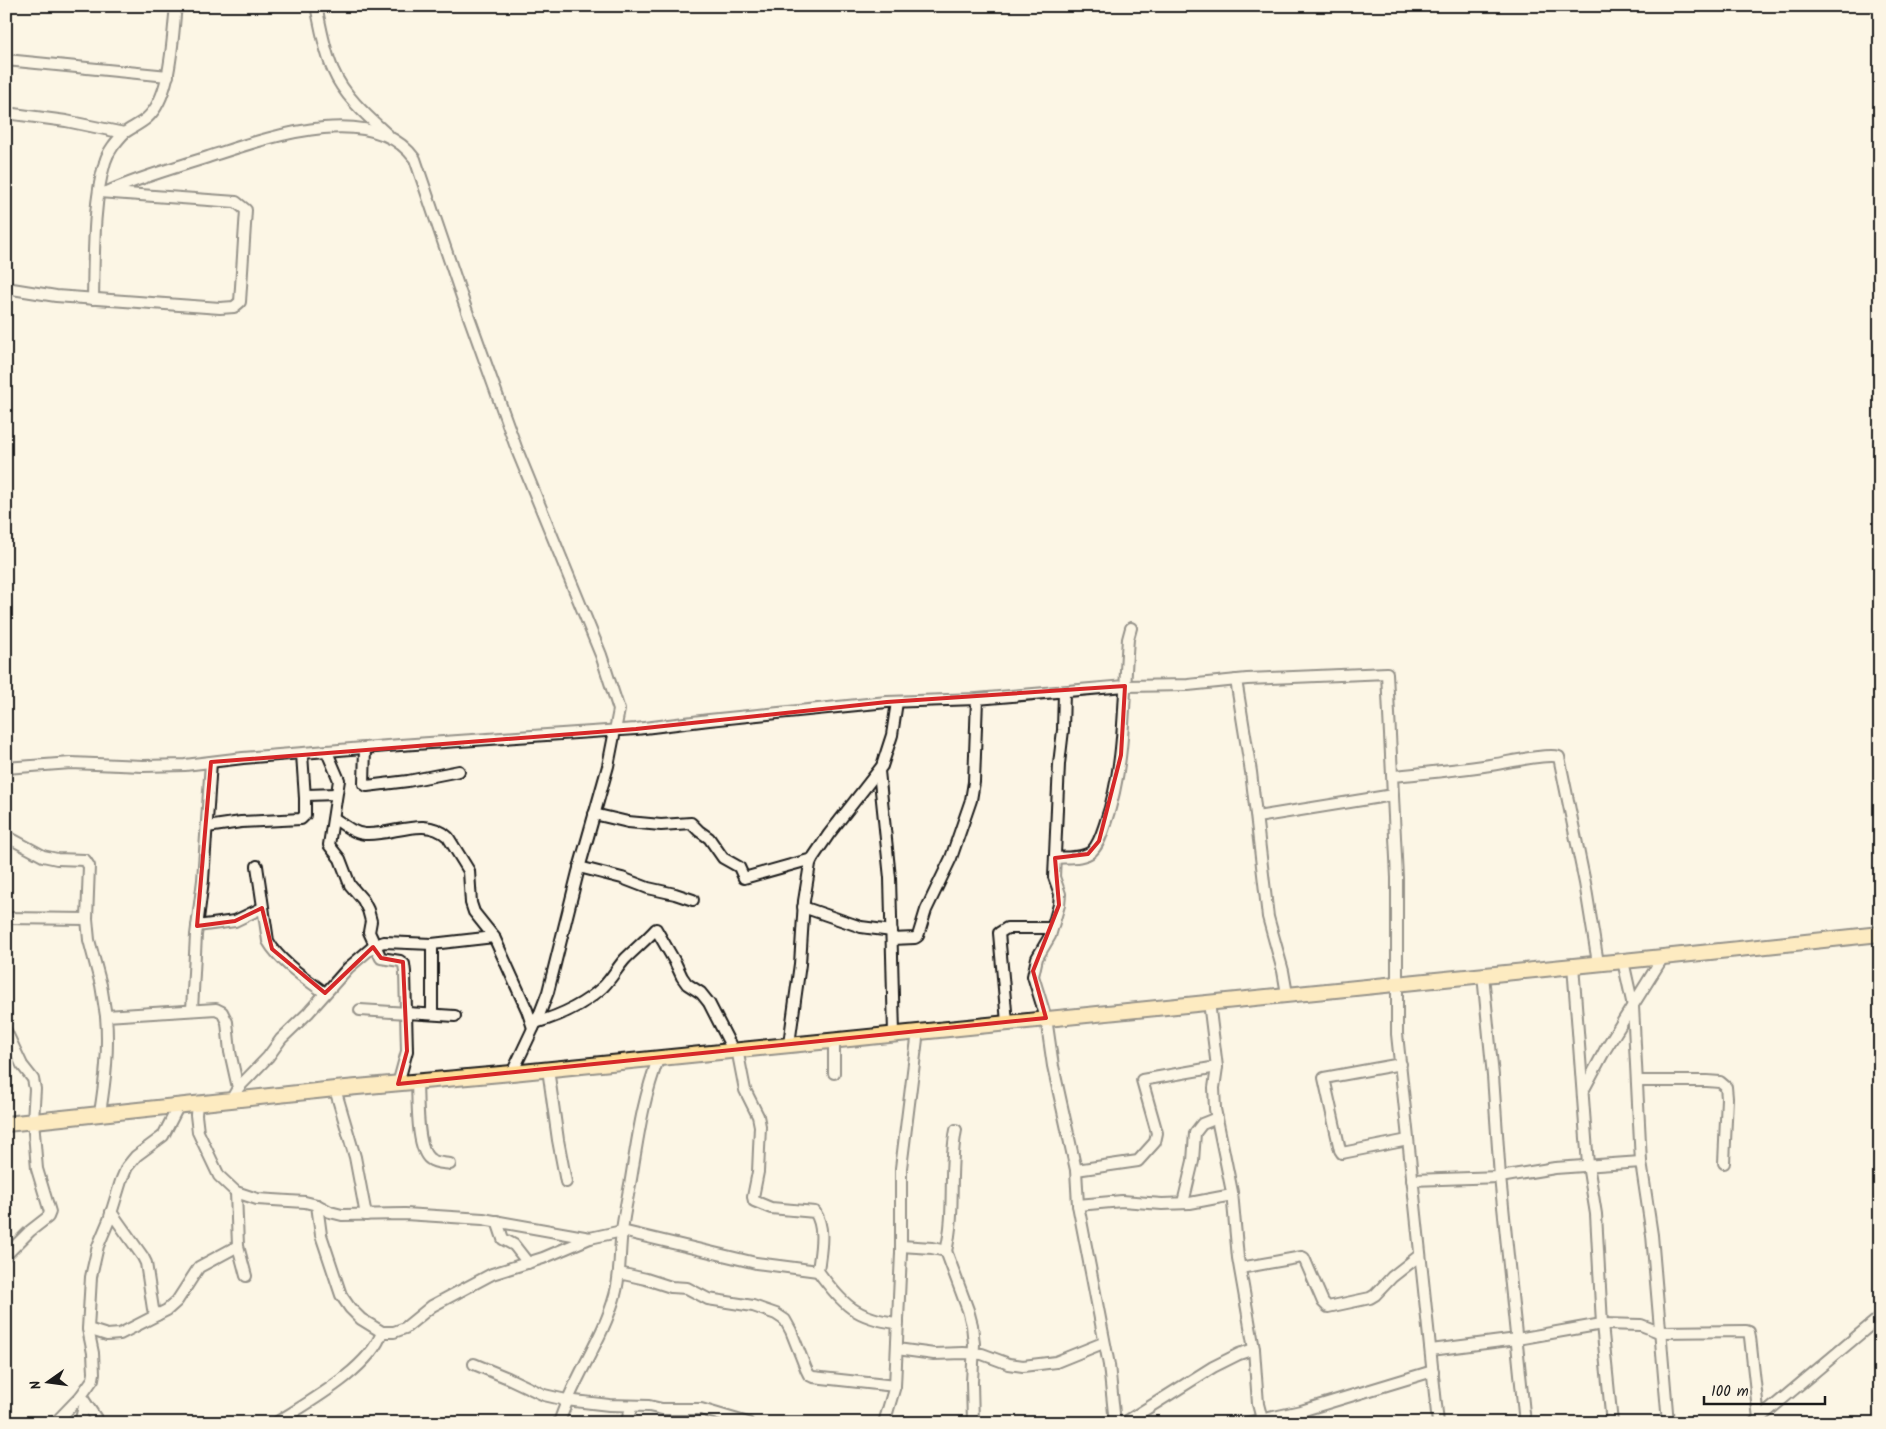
<svg xmlns="http://www.w3.org/2000/svg" width="1886" height="1429" font-family="Kalam,sans-serif">
<style>
.lines{fill:none;stroke-linecap:round;stroke-linejoin:round}
.minor-casing{stroke:#1c1c1c;stroke-width:14}
.major-casing{stroke:#1c1c1c;stroke-width:18}
.minor{stroke:#fcf5e5;stroke-width:10}
.major{stroke:#ffdd96;stroke-width:14}
.marked{fill:none;stroke:#d62828;stroke-width:4;stroke-linejoin:round}
</style>
<rect width="100%" height="100%" fill="#fcf5e5"/>
<filter id="ink" filterUnits="userSpaceOnUse"><feTurbulence type="fractalNoise" baseFrequency=".02" numOctaves="2"/><feDisplacementMap in="SourceGraphic" scale="10" xChannelSelector="R" yChannelSelector="G"/><feConvolveMatrix kernelMatrix="1 2 1 2 8 2 1 2 1" color-interpolation-filters="sRGB"/></filter>
<g filter="url(#ink)">
<g class="lines">
<defs>
<g id="minor">
<path d="M316 6C321 27 324 50 333 70 344 96 367 116 388 135"/>
<path d="M6 60 168 76"/>
<path d="M6 113 66 121 124 133C131 128 140 124 147 118 172 96 172 38 176 6"/>
<path d="M107 192C140 177 174 168 208 157 264 139 372 99 415 159L464 303 517 450 601 655 619 710 608 766 578 872 548 992 538 1018 512 1073"/>
<path d="M6 288 56 296 220 308 234 307 240 302 246 210 236 202 99 192"/>
<path d="M93 299C94 258 93 201 105 162 108 151 116 142 124 133"/>
<path d="M1236 680 1251 772 1268 917 1283 971 1287 994"/>
<path d="M1064 692 1063 730 1059 764 1054 877 1060 894 1059 905 1050 936 1037 958 1033 976 1046 1018 1053 1066 1076 1170 1078 1205 1109 1365 1115 1423"/>
<path d="M365 748 364 784 367 786 408 781 459 771"/>
<path d="M327 752 339 780 329 845 340 859 350 885 363 900 368 910 371 921 369 932 380 956 381 958 400 961 404 964 405 972 407 1051 398 1084"/>
<path d="M302 754 305 798"/>
<path d="M6 768 71 763 143 766 185 765 243 758 400 745 636 729 709 720 887 702 977 699 1125 686 1188 685 1247 679 1387 673 1397 878V1034L1438 1423"/>
<path d="M879 771 890 878 894 1034"/>
<path d="M1393 776C1425 773 1458 770 1490 765 1504 763 1548 753 1559 757L1585 883 1598 963"/>
<path d="M594 814 628 822 661 825 691 823 699 831 709 838 723 858 739 867 744 878 812 859"/>
<path d="M1257 817 1393 795"/>
<path d="M334 818C344 825 353 833 365 834 393 836 425 815 448 837L469 871 471 903 474 912 494 937 527 1010 533 1028"/>
<path d="M207 827 241 822 301 819 305 815V798L307 795 336 794"/>
<path d="M6 836 43 856 57 859 85 860 89 866 87 919 89 940 101 985 106 1016"/>
<path d="M1055 858C1066 857 1084 859 1092 851 1099 844 1102 833 1105 824 1126 764 1123 702 1128 639L1131 628"/>
<path d="M257 866 268 941C280 962 305 978 325 993"/>
<path d="M579 867 622 878 648 888 675 894 693 900"/>
<path d="M803 907 861 927 892 931"/>
<path d="M6 918 87 919"/>
<path d="M197 926 235 921 262 908"/>
<path d="M892 939 915 938 918 936 926 910 951 858 971 800 974 782 977 699"/>
<path d="M432 944V1014"/>
<path d="M1623 961 1633 1006 1641 1162 1652 1235 1668 1423"/>
<path d="M1573 965 1588 1165 1596 1214 1602 1324 1612 1423"/>
<path d="M1483 975 1493 1076 1500 1177 1555 1168 1641 1162"/>
<path d="M1209 1002 1217 1067 1214 1088 1215 1109 1232 1192 1238 1258 1254 1349 1258 1404 1263 1423"/>
<path d="M192 1010 196 935 203 880 211 762"/>
<path d="M360 1010 455 1016"/>
<path d="M1007 1022 999 933 1007 928H1052"/>
<path d="M535 1023C559 1016 585 1004 603 987 612 978 617 968 625 959 635 949 646 940 656 929L675 962 682 977 687 984 701 993 709 1003 733 1050"/>
<path d="M6 1031 22 1065 33 1079 35 1089 33 1120 37 1169 50 1212 48 1217 30 1231 6 1255"/>
<path d="M834 1039V1073"/>
<path d="M789 1044 800 964 804 901 810 864 812 859 829 834 882 766 892 735 897 702"/>
<path d="M737 1049 745 1090 758 1116 760 1126 758 1172 753 1197 754 1201 771 1208 815 1212C826 1229 820 1252 818 1271 842 1304 856 1319 898 1323"/>
<path d="M1401 1064 1324 1078 1340 1150 1342 1153 1408 1140"/>
<path d="M548 1069 558 1140 566 1182"/>
<path d="M1637 1081H1707L1720 1082 1726 1087 1727 1098 1724 1163"/>
<path d="M417 1082C418 1100 416 1149 430 1159 435 1163 444 1163 450 1164"/>
<path d="M335 1089 355 1157 366 1215"/>
<path d="M1583 1091 1605 1050 1663 957"/>
<path d="M231 1100 238 1088 268 1057 281 1039 308 1013 348 968 375 945 384 942 432 944 494 937"/>
<path d="M197 1103 196 1115 198 1132 219 1176 236 1192 257 1199 305 1202 317 1205 330 1212 342 1215 405 1214 483 1219 590 1238 622 1231 756 1263 818 1271"/>
<path d="M100 1113C105 1081 109 1049 106 1016L216 1009 222 1012 227 1022 230 1052 238 1088"/>
<path d="M1076 1170 1138 1161 1155 1142 1157 1133 1142 1080 1217 1067"/>
<path d="M1412 1180 1500 1177 1525 1423"/>
<path d="M236 1192 238 1246 246 1276"/>
<path d="M1183 1203 1193 1161 1195 1133 1202 1124 1217 1118"/>
<path d="M317 1205 321 1235 341 1295 350 1308 361 1319 382 1332H394L405 1328 432 1306 492 1274 543 1258 590 1238"/>
<path d="M1078 1205 1122 1201 1162 1204 1190 1203 1232 1195"/>
<path d="M111 1212 143 1257 146 1263 153 1309 157 1315 167 1310 177 1301 199 1267 238 1246"/>
<path d="M497 1221 503 1239 514 1245 528 1263"/>
<path d="M901 1246 932 1248 946 1251 968 1310 972 1325 974 1344 972 1382 973 1423"/>
<path d="M946 1251C956 1211 948 1170 956 1130"/>
<path d="M1240 1268 1302 1257 1304 1258 1323 1302 1328 1307 1370 1298 1375 1295 1392 1277 1420 1255"/>
<path d="M619 1273 646 1279 671 1287 687 1288 708 1299 753 1306 776 1314 785 1320 791 1331 806 1369 809 1375 813 1377 895 1386"/>
<path d="M88 1329 107 1335 120 1334 157 1315"/>
<path d="M897 1349 934 1354 963 1353 982 1354 1009 1364 1023 1366 1056 1362 1103 1343"/>
<path d="M1431 1350 1517 1339 1602 1324 1641 1325 1659 1332 1746 1331 1749 1332 1750 1337 1759 1419"/>
<path d="M474 1364 508 1378 544 1395 566 1400 609 1405 649 1406 662 1409H701L748 1423"/>
<path d="M81 1396 99 1423"/>
<path d="M1755 1422 1880 1317"/>
<path d="M55 1423 81 1396 93 1379 94 1373 93 1353 88 1329 91 1277 98 1246 109 1220 121 1181 127 1167 136 1156 163 1136 179 1105"/>
<path d="M80 1423 85 1403"/>
<path d="M276 1423C307 1403 370 1369 382 1332"/>
<path d="M559 1423C573 1378 603 1340 615 1295 621 1274 619 1252 622 1231 624 1213 628 1196 631 1179 638 1136 643 1098 659 1057"/>
<path d="M626 1423 632 1406"/>
<path d="M884 1423 895 1386 901 1253V1168L918 1031"/>
<path d="M1124 1423 1213 1367 1239 1354 1254 1349"/>
<path d="M1246 1423 1301 1411 1433 1371"/>
</g>
<path id="major" d="M6 1124 335 1089 512 1073 1663 957 1880 934"/>
</defs>
<use href="#minor" class="minor-casing"/>
<use href="#major" class="major-casing"/>
<use href="#minor" class="minor"/>
<use href="#major" class="major"/>
</g>
</g>
<path d="M0 0H1886V1429H0ZM1125 686 1121 755 1099 841 1088 854 1055 858 1059 905 1033 971 1046 1018 398 1084 407 1051 403 962 381 958 373 947 325 993 272 949 262 908 235 921 197 926 211 762 636 729 887 702Z" fill="#fcf5e5" fill-opacity=".55" fill-rule="evenodd"/>
<path class="marked" d="M1125 686 1121 755 1099 841 1088 854 1055 858 1059 905 1033 971 1046 1018 398 1084 407 1051 403 962 381 958 373 947 325 993 272 949 262 908 235 921 197 926 211 762 636 729 887 702Z"/>
<rect width="1886" height="1429" fill="none" stroke="#fcf5e5" stroke-width="25"/>
<rect x="12" y="12" width="1861" height="1404" fill="none" stroke="#1c1c1c" stroke-width="2" filter="url(#ink)"/>
<g transform="translate(48 1382) rotate(256)" stroke="#fcf5e5" stroke-width="4" paint-order="stroke">
<path d="M0-4L9 19L0 12L-9 19Z" fill="#1c1c1c"/>
<text y="-8" font-size="14" font-weight="bold" text-anchor="middle" fill="#1c1c1c">N</text>
</g>
<path d="M1704 1396v8h121v-8" fill="none" stroke="#1c1c1c" stroke-width="2.5"/>
<text x="1711" y="1396" font-size="15" fill="#1c1c1c" stroke="#fcf5e5" stroke-width="4" paint-order="stroke">100 m</text>
</svg>
